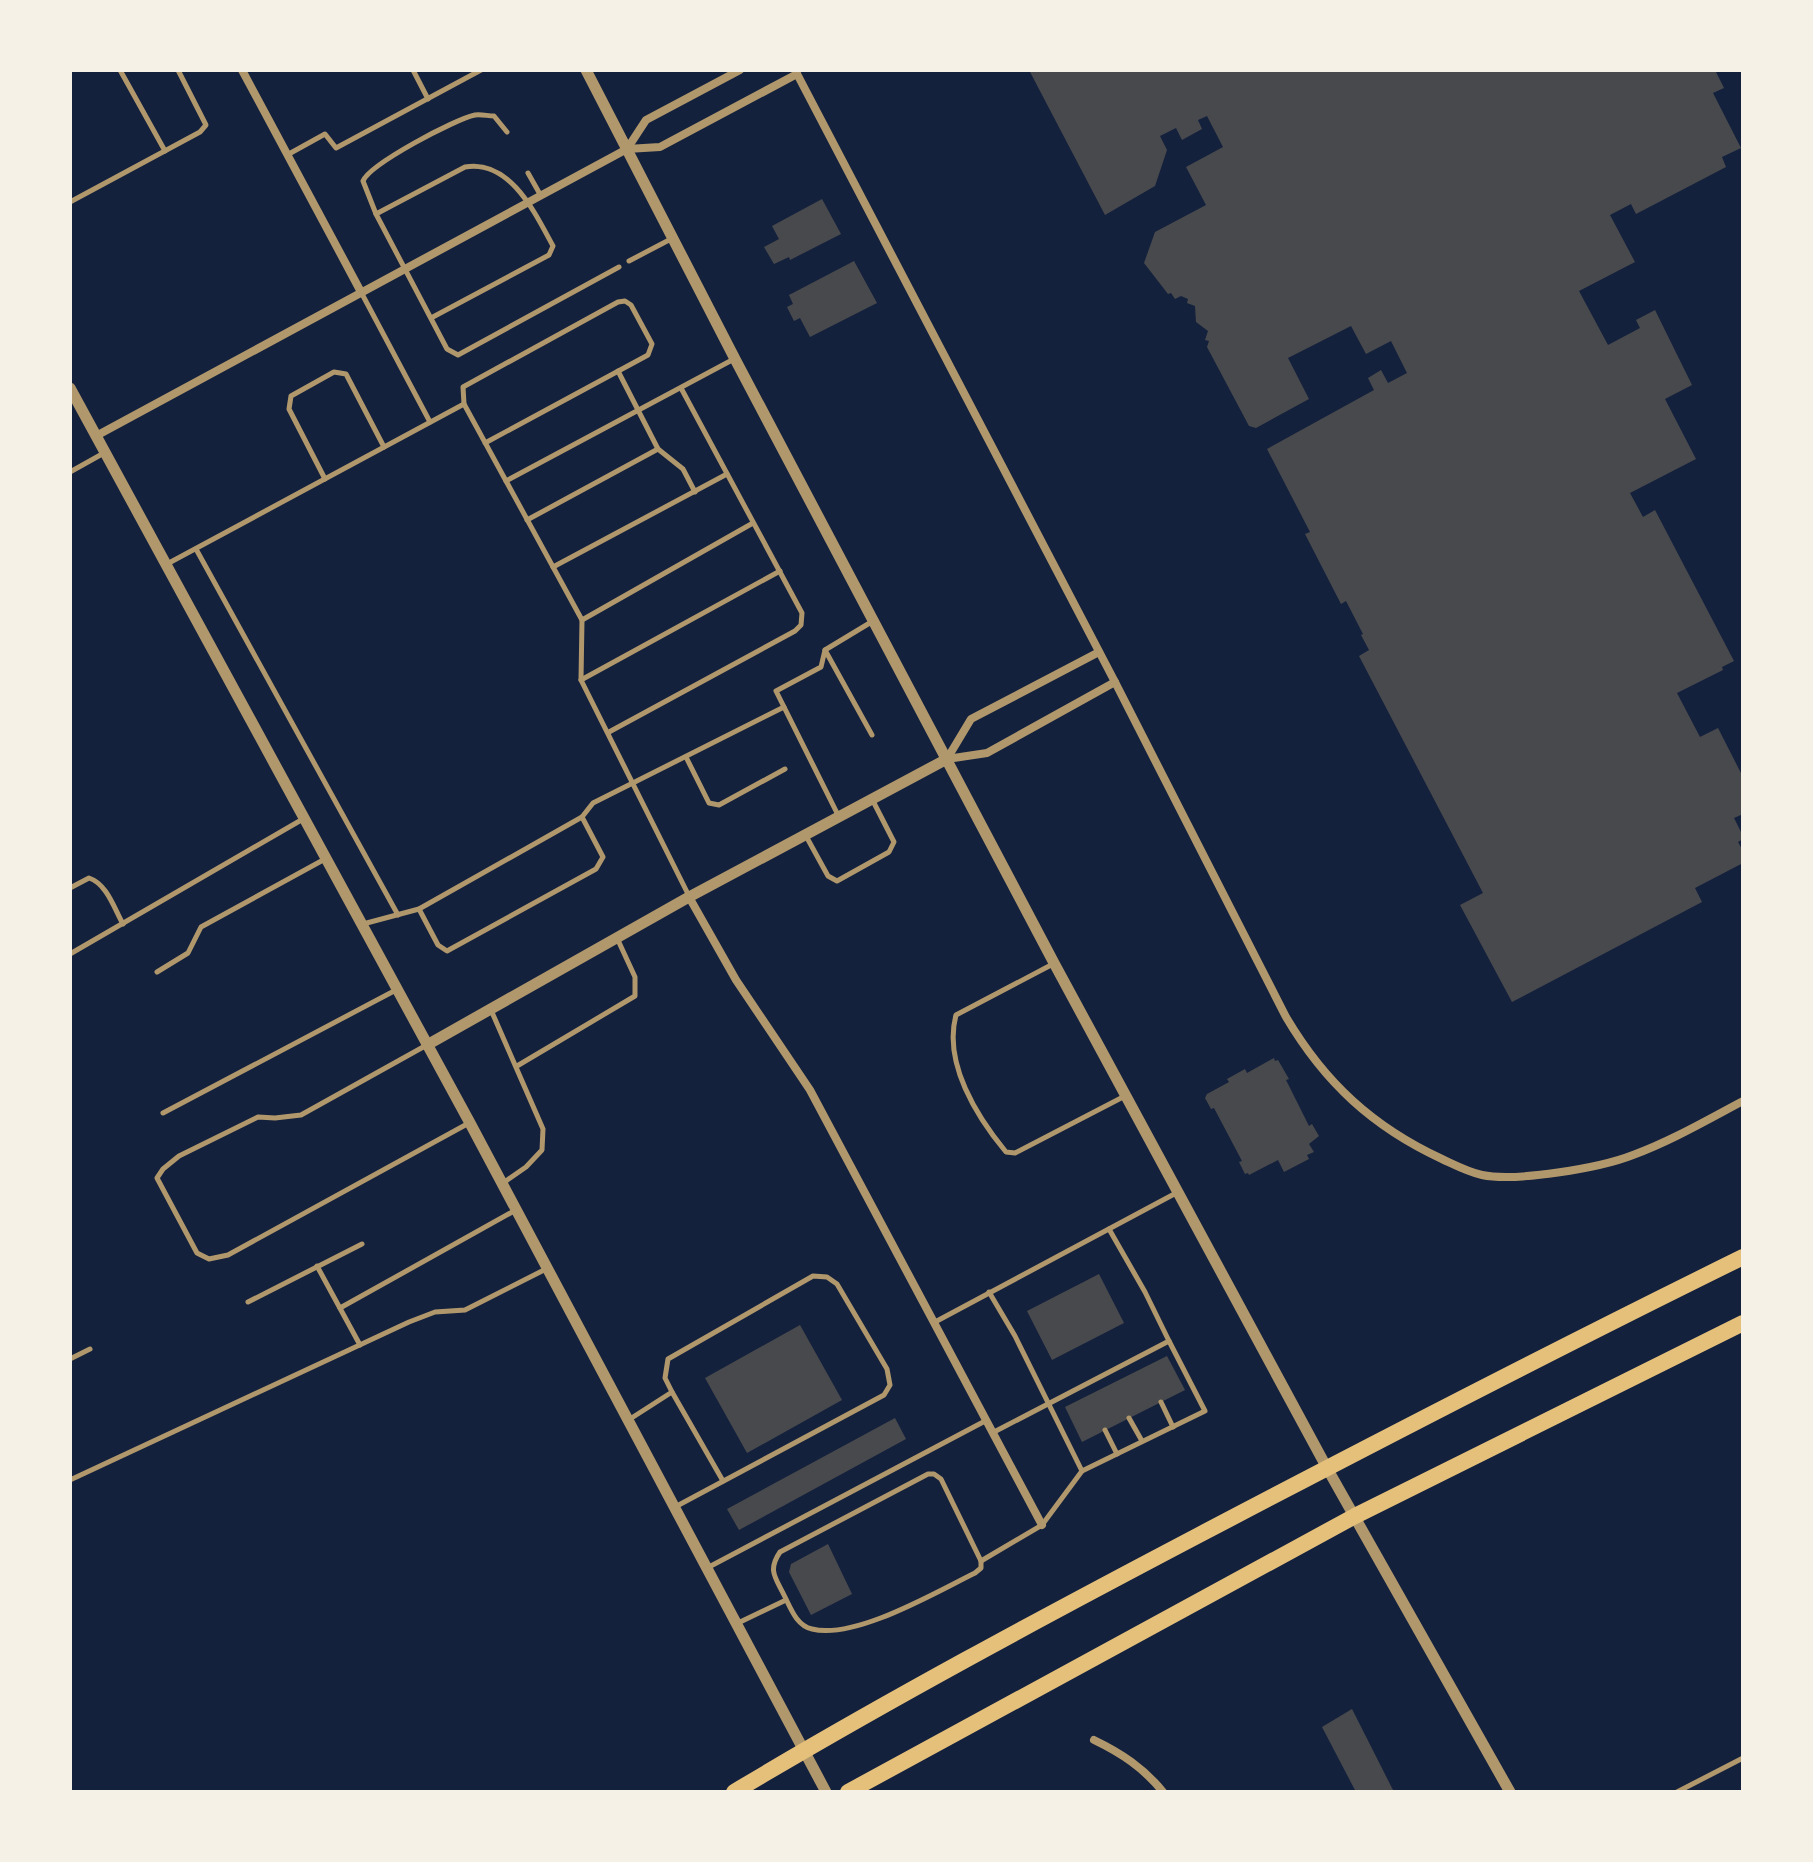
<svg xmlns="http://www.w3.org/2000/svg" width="1813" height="1862" font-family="'Work Sans',sans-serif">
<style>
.building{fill:#48494c}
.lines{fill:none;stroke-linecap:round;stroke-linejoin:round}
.service{stroke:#b1986c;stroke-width:5}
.minor{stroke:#b1986c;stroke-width:8}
.tertiary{stroke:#b1986c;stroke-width:11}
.trunk{stroke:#e5c07b;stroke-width:16}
</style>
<rect width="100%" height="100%" fill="#14213d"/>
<g class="building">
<path d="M1029 70H1715L1724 88 1713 93 1741 148 1722 157 1726 167 1636 214 1631 204 1610 215 1635 262 1579 291 1608 345 1640 328 1636 320 1655 310 1692 385 1665 399 1696 459 1630 493 1643 517 1655 510 1734 661 1722 667 1723 670 1677 693 1700 737 1718 728 1743 777V814L1734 818 1743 836V839L1738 842 1743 851V863L1695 888 1702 902 1512 1002 1460 905 1483 893 1359 656 1369 650 1361 635 1363 634 1346 601 1341 604 1305 534 1310 532 1267 449 1374 390 1368 378 1381 370 1388 383 1407 373 1391 341 1366 354 1351 326 1288 358 1309 399 1256 428 1249 426 1207 347 1209 341 1205 340 1208 331 1196 322 1195 306 1187 303 1188 299 1181 296 1175 299 1171 293 1168 294 1144 263 1155 232 1206 205 1186 167 1223 147 1207 116 1198 120 1202 129 1182 140 1176 128 1160 136 1167 150 1155 186 1105 215Z"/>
<path d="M822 199 841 234 790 260 789 257 774 264 764 247 779 239 772 226Z"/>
<path d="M854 261 877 303 810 337 800 318 794 321 787 307 793 304 789 295Z"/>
<path d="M1274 1058 1275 1061 1278 1060 1289 1079 1286 1080 1309 1126 1312 1124 1319 1136 1309 1144 1314 1152 1307 1155 1309 1159 1284 1172 1278 1160 1249 1175 1248 1173 1245 1174 1239 1162 1242 1161 1214 1108 1211 1109 1205 1098 1207 1094 1229 1082 1227 1079 1245 1069 1247 1073Z"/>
<path d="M1099 1274 1124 1323 1052 1360 1027 1311Z"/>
<path d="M800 1325 842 1400 747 1453 705 1378Z"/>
<path d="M1167 1356 1185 1390 1082 1442 1065 1407Z"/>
<path d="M895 1418 906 1439 739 1530 727 1509Z"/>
<path d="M828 1544 852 1594 811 1615 789 1572 791 1564Z"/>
<path d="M1352 1709 1394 1792H1356L1322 1727Z"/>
</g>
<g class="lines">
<g class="service">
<path d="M120 70 165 151"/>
<path d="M413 70 428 99"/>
<path d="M287 155 325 134 336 148 481 70"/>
<path d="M528 173 541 196"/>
<path d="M70 202 200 132 206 125 178 70"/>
<path d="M376 214 363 181C370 164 455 119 475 115 481 114 488 116 494 116L507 132"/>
<path d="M629 261 671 239"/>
<path d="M361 292 430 422"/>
<path d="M431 318 549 255 553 246C535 213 510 159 465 167L376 214 447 349 458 355 619 267"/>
<path d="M618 371 658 449 683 469 695 492"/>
<path d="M485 443 648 355 652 344 631 305 625 301 618 302 463 387 464 404 582 620 581 680 689 896"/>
<path d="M70 472 104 453"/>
<path d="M325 479 289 409 291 396 334 372 346 374 384 447"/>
<path d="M506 481 734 359"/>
<path d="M527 520 658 449"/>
<path d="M196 549 398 915"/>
<path d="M167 564 464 404"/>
<path d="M553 567 727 474"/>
<path d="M582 620 753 523"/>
<path d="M825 650 872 735"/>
<path d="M581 680 780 571"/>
<path d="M609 732 795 631 801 625 802 613 681 388"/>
<path d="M686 757 709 803 719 805 785 769"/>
<path d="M839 817 776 691 821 667 825 650 873 621"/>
<path d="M806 836 828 876 837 881 889 852 894 842 873 801"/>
<path d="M70 888 89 878C107 884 114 908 123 924"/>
<path d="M419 909 438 945 447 951 596 869 603 857 582 817"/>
<path d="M363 924 419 909 582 817 593 803 784 707"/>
<path d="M70 954 303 819"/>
<path d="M1053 964 956 1015C943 1063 977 1117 1006 1152L1015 1153 1125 1096"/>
<path d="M157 972 188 953 201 927 325 859"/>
<path d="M491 1010 543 1129 542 1150 526 1167 503 1183"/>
<path d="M425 1046 301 1115 275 1118 258 1117 179 1156 163 1169 157 1178 197 1253 209 1259 228 1255 469 1123"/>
<path d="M517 1066 635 996V977L617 938"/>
<path d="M163 1113 396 990"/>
<path d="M317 1266 360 1345"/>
<path d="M989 1292 1015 1336 1082 1471 1205 1411 1169 1341"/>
<path d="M248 1302 362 1244"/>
<path d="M340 1308 514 1211"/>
<path d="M935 1322 1178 1192"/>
<path d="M70 1359 90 1349"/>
<path d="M672 1392 723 1481"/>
<path d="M1161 1402 1173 1427"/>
<path d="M1129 1418 1142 1441"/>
<path d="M630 1419 672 1392 665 1378 668 1359 813 1276 827 1277 837 1284 887 1369 890 1385 884 1395 675 1507"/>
<path d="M1105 1430 1117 1454"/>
<path d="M994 1432 1169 1341 1145 1292 1109 1229"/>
<path d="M928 1474H934L941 1479 981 1561V1568L975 1573C936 1592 855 1640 812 1629 797 1626 791 1609 785 1597 776 1578 767 1571 780 1552Z"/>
<path d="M70 1480 409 1322 435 1312 465 1310 546 1269"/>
<path d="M981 1561 1042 1525 1082 1471"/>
<path d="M707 1568 987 1420"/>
<path d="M738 1623 786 1600"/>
<path d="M1677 1792 1743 1758"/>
</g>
<g class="minor">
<path d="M242 70 361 292"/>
<path d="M795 70 1115 682 1286 1017C1325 1083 1373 1127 1442 1159 1455 1165 1468 1172 1482 1175 1516 1182 1600 1168 1633 1155 1671 1141 1707 1120 1743 1101"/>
<path d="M627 149 646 120 740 70"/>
<path d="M96 436 627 149 660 147 797 74"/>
<path d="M947 759 971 719 1099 652"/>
<path d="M947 759 987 753 1115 682"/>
<path d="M689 897 736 980 810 1090 1042 1525"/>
<path d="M1094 1740C1121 1753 1144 1768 1163 1792"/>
</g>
<g class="tertiary">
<path d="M586 70 735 359 1054 963 1327 1468 1510 1792"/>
<path d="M70 388 470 1123 826 1792"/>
<path d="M427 1045 689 897 947 759"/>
</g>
<g class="trunk">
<path d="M734 1792C886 1701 1043 1617 1199 1535 1380 1440 1560 1347 1743 1257"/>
<path d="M848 1792 1355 1516 1743 1323"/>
</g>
</g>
<rect width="1813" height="1862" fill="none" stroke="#f6f1e7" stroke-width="144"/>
</svg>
